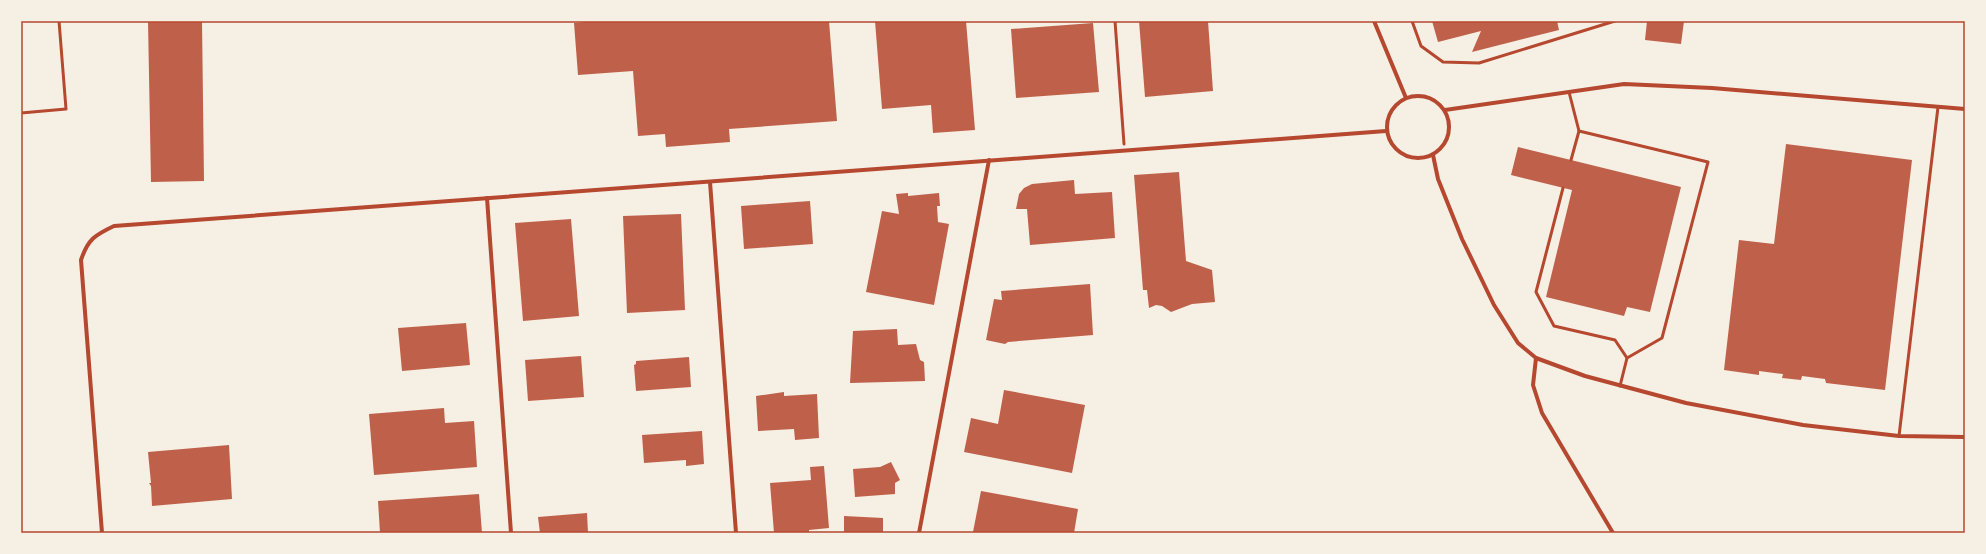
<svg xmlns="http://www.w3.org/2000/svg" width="1986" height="554" font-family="Manrope,sans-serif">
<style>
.building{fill:#bf614a}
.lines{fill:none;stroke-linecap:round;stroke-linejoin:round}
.service{stroke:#b5482f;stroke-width:3}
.minor{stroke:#b5482f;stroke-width:4}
.neatline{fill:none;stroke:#b5482f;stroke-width:1.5}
</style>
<rect width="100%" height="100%" fill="#f6efe4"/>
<g class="building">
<path d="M148 21H202L204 181 151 182Z"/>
<path d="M597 21H829L837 121 729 129 730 142 666 147 665 134 638 136 633 71 578 75 574 23Z"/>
<path d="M875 21H966L975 130 933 133 931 105 882 109Z"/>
<path d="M1139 21H1208L1213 91 1145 97Z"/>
<path d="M1432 21H1557L1559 30 1472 52 1481 31 1438 42Z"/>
<path d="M1647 21H1684L1681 44 1645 40Z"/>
<path d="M1093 23 1099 92 1016 98 1011 29Z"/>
<path d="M1786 144 1912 160 1885 390 1826 383 1825 379 1802 376 1801 380 1782 378 1783 374 1759 371V375L1724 370 1739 240 1774 244Z"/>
<path d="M1518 147 1681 187 1650 312 1627 307 1624 316 1546 297 1572 190 1511 175Z"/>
<path d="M1179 172 1186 261 1212 270 1215 302 1192 304 1171 312 1162 306 1156 305 1149 308 1147 290H1143L1134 175Z"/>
<path d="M1074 180 1075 194 1112 192 1115 238 1030 245 1027 209H1016L1019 194 1024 188 1032 184Z"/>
<path d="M908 193V196L939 193 940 206H937L938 222 949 224 934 305 866 292 882 211 899 214 896 194Z"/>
<path d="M810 201 813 244 744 249 741 206Z"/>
<path d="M681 214 685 310 627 313 623 216Z"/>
<path d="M571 219 579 316 523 321 515 223Z"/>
<path d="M1090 284 1093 335 1008 342 1005 344 986 340 994 299 1002 300 1001 291Z"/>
<path d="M466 323 470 365 402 371 398 328Z"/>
<path d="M897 329 898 345 916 344 920 360 924 362 925 381 850 383 853 331Z"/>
<path d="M581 356 584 397 528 401 525 360Z"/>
<path d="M689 357 691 387 636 391 634 365 636 364V361Z"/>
<path d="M1004 390 1085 405 1072 473 964 452 971 418 998 424Z"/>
<path d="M784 392V396L817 394 819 438 795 440 794 429 758 431 756 396Z"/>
<path d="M444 408 445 423 474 421 477 467 374 475 369 414Z"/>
<path d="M702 431 704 464 686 466V460L644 463 642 435Z"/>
<path d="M229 445 232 499 152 506 151 486 149 483H151L148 452Z"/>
<path d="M891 462 900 480 895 483V494L855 497 853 469 880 467Z"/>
<path d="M824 466 829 528 809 530V533H774L770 483 811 480 810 467Z"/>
<path d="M981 491 1078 509 1074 533 973 532Z"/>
<path d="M479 494 482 533H380L378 501Z"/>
<path d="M587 513 588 533H540L538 517Z"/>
<path d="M844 516 883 518V533H844Z"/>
</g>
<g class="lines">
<g class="service">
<path d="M1115 21 1124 144"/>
<path d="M1412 21 1421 46 1443 62 1479 63 1615 21"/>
<path d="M1569 92 1579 131 1708 162 1662 338 1627 358 1620 386"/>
<path d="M21 113 66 109 59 21"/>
<path d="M1571 160 1579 131"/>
<path d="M1563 188 1536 292 1554 326 1615 340 1627 358"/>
<path d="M1899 436 1938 107"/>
</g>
<g class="minor">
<path d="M1374 21 1406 98"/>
<circle cx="1418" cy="127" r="31"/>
<path d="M1445 110 1624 84 1712 88 1965 109"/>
<path d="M1433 155 1438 179 1462 239 1494 305 1518 343 1536 358 1533 385 1542 413 1613 533"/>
<path d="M710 182 736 533"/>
<path d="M487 198 511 533"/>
<path d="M1536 358 1585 376 1686 403 1803 425 1899 436 1965 437"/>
<path d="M102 533 81 260C88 239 95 235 114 226L1386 131"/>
<path d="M919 533 989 160"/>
</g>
</g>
<rect width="1986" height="554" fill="none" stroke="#f6efe4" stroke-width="44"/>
<rect x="22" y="22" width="1942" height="510" class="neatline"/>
</svg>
